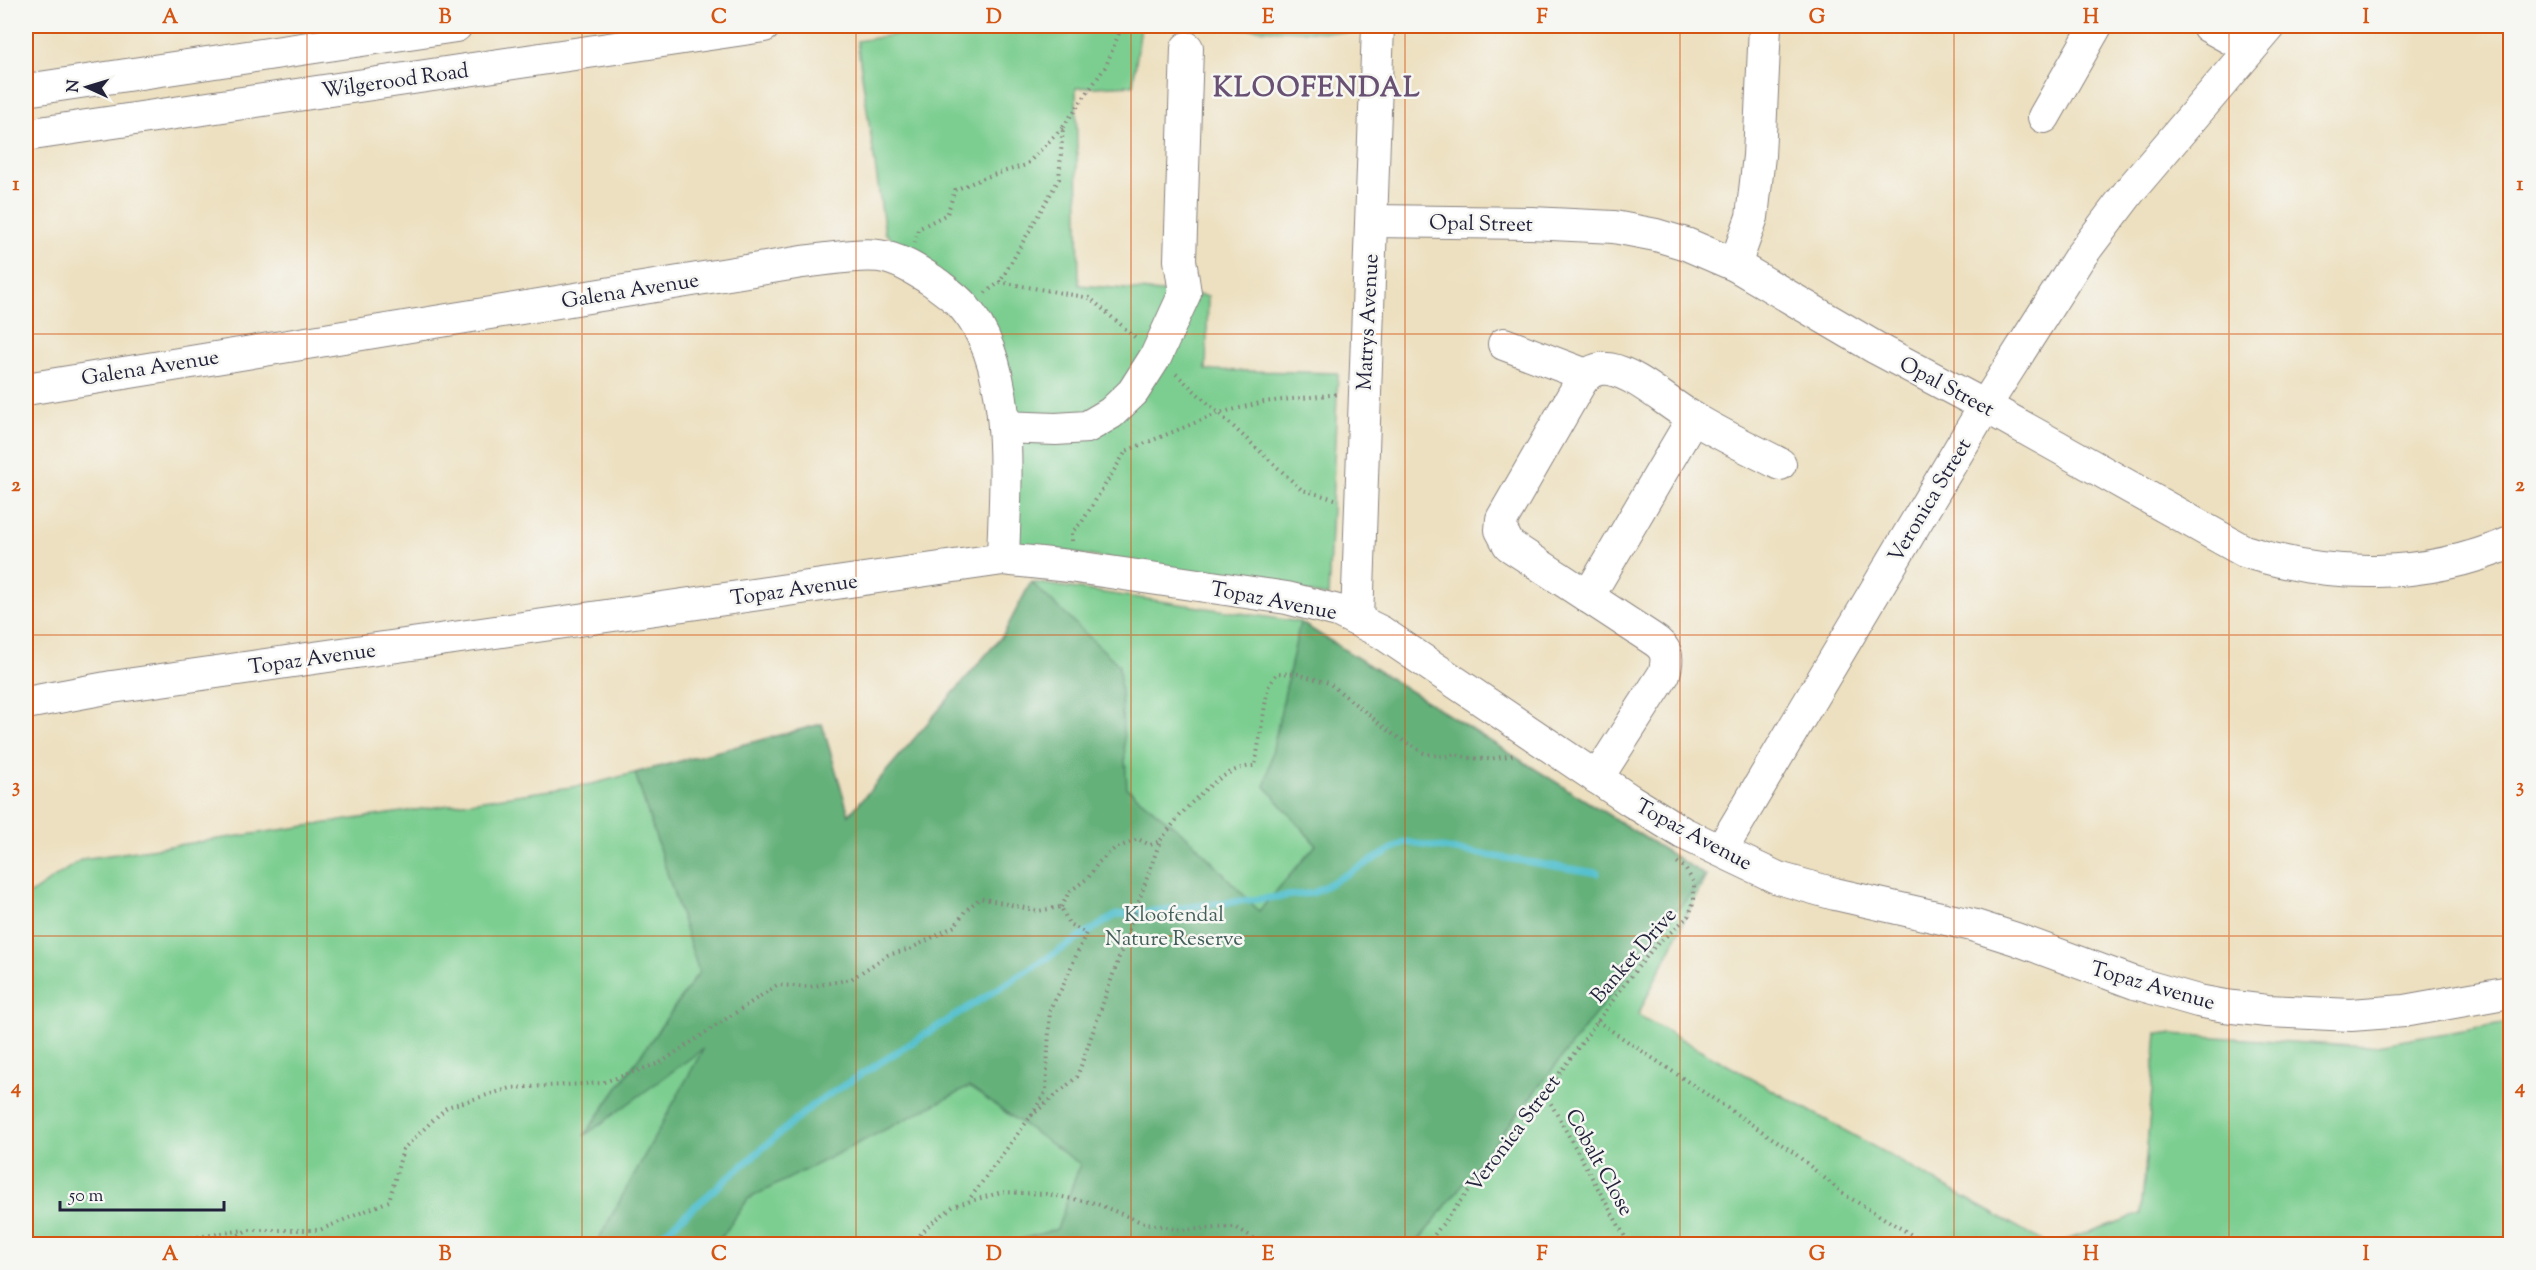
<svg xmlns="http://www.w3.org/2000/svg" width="2536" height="1270" font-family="'Sorts Mill Goudy',serif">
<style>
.green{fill:#7cce90;stroke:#4f7866;stroke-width:1.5}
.forest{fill:#65b17a;stroke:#446a5a;stroke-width:1.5}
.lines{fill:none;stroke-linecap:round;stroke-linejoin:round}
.stream{stroke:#56c1cf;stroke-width:7}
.minor-casing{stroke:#88817e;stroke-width:34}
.path{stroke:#88817e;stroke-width:4;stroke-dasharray:1.5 4.5;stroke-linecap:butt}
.minor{stroke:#fff;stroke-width:32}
.grid{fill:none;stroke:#d45411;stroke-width:1.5;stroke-opacity:0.55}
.labels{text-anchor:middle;stroke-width:5;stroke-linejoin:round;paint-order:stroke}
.street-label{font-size:21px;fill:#22223b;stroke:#f6f6f2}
.park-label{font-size:21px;fill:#425e59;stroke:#f6f6f2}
.district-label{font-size:27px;font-weight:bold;letter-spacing:1.5px;fill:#685173;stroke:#f6f6f2}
.neatline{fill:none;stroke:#d45411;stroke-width:2}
.grid-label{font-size:20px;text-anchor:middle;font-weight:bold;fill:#d45411}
</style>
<rect width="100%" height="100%" fill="#f6f6f2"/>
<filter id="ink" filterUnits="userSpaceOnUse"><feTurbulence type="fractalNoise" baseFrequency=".0167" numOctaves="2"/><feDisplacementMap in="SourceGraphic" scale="12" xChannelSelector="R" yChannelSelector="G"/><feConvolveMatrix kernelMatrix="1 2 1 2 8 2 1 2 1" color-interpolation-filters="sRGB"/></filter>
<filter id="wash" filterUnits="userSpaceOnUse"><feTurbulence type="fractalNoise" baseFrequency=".008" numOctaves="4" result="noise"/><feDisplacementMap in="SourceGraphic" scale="24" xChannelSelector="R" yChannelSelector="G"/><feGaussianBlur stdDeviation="1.35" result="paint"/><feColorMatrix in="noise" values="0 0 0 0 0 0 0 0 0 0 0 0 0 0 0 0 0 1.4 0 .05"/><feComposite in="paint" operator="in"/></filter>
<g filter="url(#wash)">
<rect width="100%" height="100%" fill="#ede0c0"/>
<g class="green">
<path d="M945 26H1141L1133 85 1076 88 1079 285 1208 296 1206 370 1338 373 1328 596 1014 543 972 301 885 233 857 41Z"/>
<path d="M1171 26H1353L1356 33Z"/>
<path d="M1031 582 1300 622 1706 876 1638 1015 2048 1244H26V897L82 859 592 784 822 724 849 815 1003 635Z"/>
<path d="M2510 1022V1244H2054L2141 1214 2157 1033 2365 1047Z"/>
</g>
<path class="forest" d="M1031 582 1119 665 1127 788 1191 840 1259 911 1316 845 1265 786 1300 622 1706 876 1672 916 1416 1244H1005L1057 1229 1080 1164 969 1087 748 1199 717 1244H596L703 1049 584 1136 699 972 635 773 822 724 849 815 1003 635Z"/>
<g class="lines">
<path class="stream" d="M651 1244 814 1104 1116 915 1313 893 1405 842 1597 873"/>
</g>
</g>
<g filter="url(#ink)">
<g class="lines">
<defs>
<g id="minor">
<path d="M2208 26 2250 49"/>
<path d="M26 90 456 26"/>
<path d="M2044 117 2096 26"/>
<path d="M26 135 764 26"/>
<path d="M1372 221 1531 223 1614 227 1656 235 1686 244 1735 265 1876 348 1985 406 2244 551C2330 579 2426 579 2510 543"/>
<path d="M1735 265 1752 217 1759 156 1765 26"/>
<path d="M1504 344 1586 375"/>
<path d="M26 389 802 262C825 260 857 253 879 256 899 259 916 270 933 281 943 289 956 297 964 307 1017 368 1005 484 1003 559"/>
<path d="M1004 427 1056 429 1087 427 1111 413 1133 392 1156 356 1185 293 1180 260 1187 48"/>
<path d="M1588 597 1693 418"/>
<path d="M1357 619 1378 26"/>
<path d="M26 703 112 687 1003 559 1069 566 1287 598 1338 611 1381 632 1630 800 1683 833 1778 878 1835 894 1972 925 2016 939 2135 983 2198 1001 2225 1006 2267 1011 2351 1015 2404 1011 2510 992"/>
<path d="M1597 778 1664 674C1669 656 1667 648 1651 638L1509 545 1501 530 1502 519 1579 385C1586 374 1594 367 1609 369 1637 374 1668 404 1693 418 1721 435 1751 449 1780 464"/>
<path d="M1722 849 1985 406 2079 258 2132 188 2270 26"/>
</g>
</defs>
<use href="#minor" class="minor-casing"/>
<g class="path">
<path d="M1063 127 1106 66 1121 28 1172 26"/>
<path d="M915 243 918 229 947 214 955 190 986 177 1026 165 1063 127 1059 179 1000 282"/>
<path d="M985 293 1000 282 1090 298 1137 339"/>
<path d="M1176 374 1302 490 1335 499"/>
<path d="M1072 541V532L1082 522 1126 451 1219 413 1264 402 1339 394"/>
<path d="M1061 907 1069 892 1088 878 1098 863 1114 849 1138 839 1150 845 1160 841"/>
<path d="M1597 1021 1793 1152 1845 1195 1927 1244"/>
<path d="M1545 1093 1629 1244"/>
<path d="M1031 1116 1077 1077 1160 841C1181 813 1218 766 1255 766L1268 687 1277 673 1298 674 1329 683 1394 735 1424 753 1444 757 1455 754 1469 758 1489 759 1515 755"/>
<path d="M150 1244 244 1230"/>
<path d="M223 1244 247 1230H320L389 1201 403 1149 447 1107 511 1088 601 1083 660 1063 777 985 809 987 851 979 888 955 910 949 955 926 965 911 980 898 1038 911 1061 907 1069 924 1086 933 1062 988 1050 1008 1046 1091 1031 1116 968 1201"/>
<path d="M912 1244 929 1225 954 1206 1002 1192 1046 1194 1095 1203 1141 1222 1181 1230 1235 1227 1264 1244"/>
<path d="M1427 1244 1545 1093 1624 985 1655 946 1689 916 1694 899V883L1685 868 1674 860"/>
</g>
<use href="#minor" class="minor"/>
</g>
</g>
<path class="grid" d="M307 26V1244M582 26V1244M856 26V1244M1131 26V1244M1405 26V1244M1680 26V1244M1954 26V1244M2229 26V1244M26 334H2510M26 635H2510M26 936H2510"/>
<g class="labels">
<g class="street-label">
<text transform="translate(395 80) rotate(-8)" y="7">Wilgerood Road</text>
<text transform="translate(1481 223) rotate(1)" y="7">Opal Street</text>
<text transform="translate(630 290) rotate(-9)" y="7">Galena Avenue</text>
<text transform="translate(1367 322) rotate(-87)" y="7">Matrys Avenue</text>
<text transform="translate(150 367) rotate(-9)" y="7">Galena Avenue</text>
<text transform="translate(1947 386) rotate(28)" y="7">Opal Street</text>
<text transform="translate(1929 500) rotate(-59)" y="7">Veronica Street</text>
<text transform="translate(794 589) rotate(-8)" y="7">Topaz Avenue</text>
<text transform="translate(1274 600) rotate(11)" y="7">Topaz Avenue</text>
<text transform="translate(312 658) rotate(-8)" y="7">Topaz Avenue</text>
<text transform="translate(1694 834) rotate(28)" y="7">Topaz Avenue</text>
<text transform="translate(1633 955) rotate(-49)" y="7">Banket Drive</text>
<text transform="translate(2153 985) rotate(16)" y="7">Topaz Avenue</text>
<text transform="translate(1513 1133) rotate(-53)" y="7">Veronica Street</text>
<text transform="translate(1600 1162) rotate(61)" y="7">Cobalt Close</text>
</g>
<g class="park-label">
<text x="1174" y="921">Kloofendal<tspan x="1174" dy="24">Nature Reserve</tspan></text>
</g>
<g class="district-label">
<text x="1317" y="96">KLOOFENDAL</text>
</g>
</g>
<rect width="2536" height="1270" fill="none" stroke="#f6f6f2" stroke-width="66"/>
<g transform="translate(87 87) rotate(274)" stroke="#f6f6f2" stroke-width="4.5" paint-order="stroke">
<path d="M0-4.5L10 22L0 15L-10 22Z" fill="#22223b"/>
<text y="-9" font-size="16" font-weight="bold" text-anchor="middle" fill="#22223b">N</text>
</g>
<path d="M60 1201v9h164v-9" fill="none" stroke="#22223b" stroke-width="3"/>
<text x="69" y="1201" font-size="18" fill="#22223b" stroke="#f6f6f2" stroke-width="4.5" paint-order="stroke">50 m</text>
<rect x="33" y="33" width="2470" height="1204" class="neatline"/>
<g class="grid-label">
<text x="170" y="23">A</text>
<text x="445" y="23">B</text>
<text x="719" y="23">C</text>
<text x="994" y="23">D</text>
<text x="1268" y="23">E</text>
<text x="1542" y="23">F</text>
<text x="1817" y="23">G</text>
<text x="2091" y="23">H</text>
<text x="2366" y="23">I</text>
<text x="16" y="190">1</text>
<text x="2520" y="190">1</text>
<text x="16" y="491">2</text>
<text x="2520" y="491">2</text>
<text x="16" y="792">3</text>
<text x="2520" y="792">3</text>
<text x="16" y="1093">4</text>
<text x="2520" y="1093">4</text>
<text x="170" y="1260">A</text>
<text x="445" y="1260">B</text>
<text x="719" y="1260">C</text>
<text x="994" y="1260">D</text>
<text x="1268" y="1260">E</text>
<text x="1542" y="1260">F</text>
<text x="1817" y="1260">G</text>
<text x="2091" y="1260">H</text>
<text x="2366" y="1260">I</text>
</g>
</svg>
